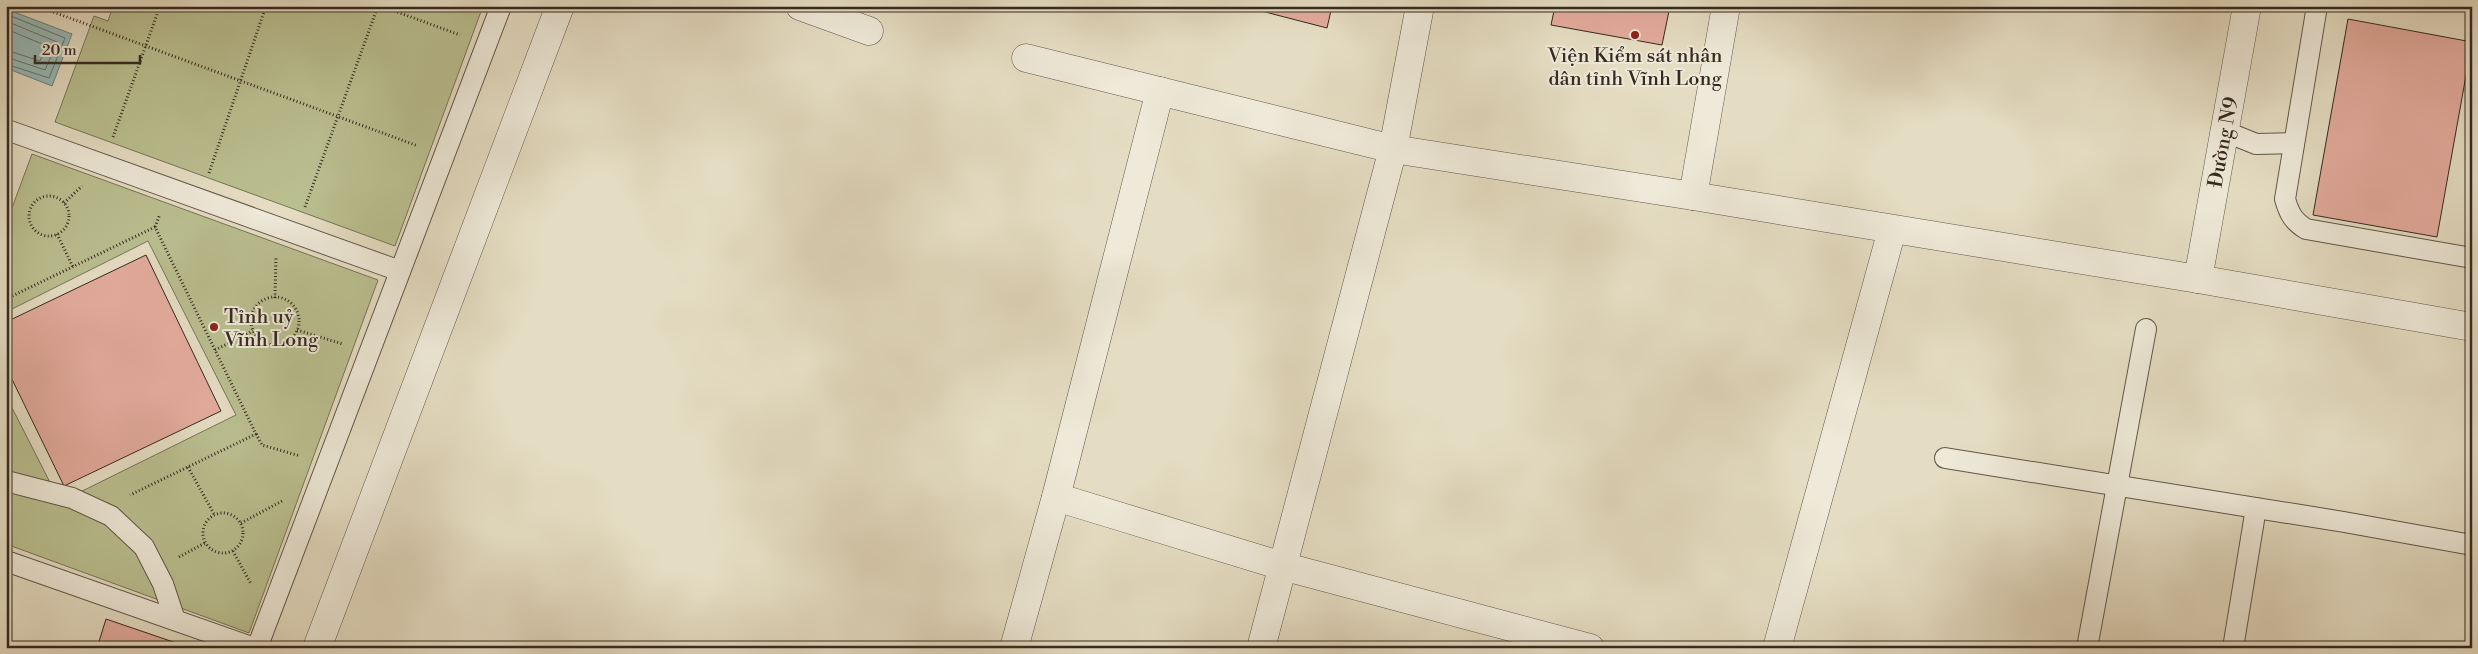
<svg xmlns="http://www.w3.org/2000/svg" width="2478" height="654" font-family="'Libre Bodoni',serif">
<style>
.green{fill:#babf90;stroke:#787458}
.water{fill:#97bbba;stroke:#70817c}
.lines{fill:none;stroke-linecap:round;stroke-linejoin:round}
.shore{stroke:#66726d;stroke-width:1}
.building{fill:#e3ab9d;stroke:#352a20}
.lane-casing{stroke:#615749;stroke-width:22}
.street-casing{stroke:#615749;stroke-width:29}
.path{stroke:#352a20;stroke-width:3;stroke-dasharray:1 2.5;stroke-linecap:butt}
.lane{stroke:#eee9d8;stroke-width:20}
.street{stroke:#eee9d8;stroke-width:28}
.poi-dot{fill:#8f2418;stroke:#eee9d8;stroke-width:2}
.labels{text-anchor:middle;stroke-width:4;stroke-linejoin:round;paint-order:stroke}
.poi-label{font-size:20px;fill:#352a20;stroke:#eee9d8}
.street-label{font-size:20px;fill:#352a20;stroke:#eee9d8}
</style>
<rect width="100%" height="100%" fill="#e5ddc3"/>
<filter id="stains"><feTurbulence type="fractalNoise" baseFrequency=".004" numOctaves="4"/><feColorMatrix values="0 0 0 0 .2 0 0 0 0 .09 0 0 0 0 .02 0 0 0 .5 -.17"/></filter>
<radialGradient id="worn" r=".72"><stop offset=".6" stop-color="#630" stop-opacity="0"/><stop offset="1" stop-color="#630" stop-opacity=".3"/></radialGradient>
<g class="green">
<path d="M113 6H483L395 246 55 122 94 16 108 21Z"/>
<path d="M32 154 378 280 249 633 6 544V396L60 502 236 415 148 241 6 312V224Z"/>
</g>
<path class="water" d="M6 9 72 34 52 86 6 68Z"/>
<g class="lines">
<g class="shore">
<path d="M6 14 65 38 49 78 6 64"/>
<path d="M6 21 57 42 45 70 6 57"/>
<path d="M6 29 47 46 40 61 6 50"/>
</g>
</g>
<g class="building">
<path d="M1242 6H1332L1327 28Z"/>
<path d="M1555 6H1670L1662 45 1551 25Z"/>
<path d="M2348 19 2472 42 2437 237 2313 215Z"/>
<path d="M146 255 221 411 64 486 6 367V322Z"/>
<path d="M106 619 191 648H97Z"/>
</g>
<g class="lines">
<defs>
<g id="lane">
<path d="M2317 6 2285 199C2289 213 2293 221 2306 229L2472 258"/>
<path d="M10 131 400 271"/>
<path d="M2224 131 2256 144 2294 143"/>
<path d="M1945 458 2344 522 2472 545"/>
<path d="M6 481 72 498 111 516 144 547 163 584 175 620"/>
<path d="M6 561 254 648"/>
<path d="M257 648 501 6"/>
<path d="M2087 648 2146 329"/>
<path d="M2233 648 2256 508"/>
</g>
<g id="street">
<path d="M800 6 869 31"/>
<path d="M1026 58 1393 149 1693 196 2198 279 2472 327"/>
<path d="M1693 196 1726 6"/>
<path id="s1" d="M2198 279 2247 6"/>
<path d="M1056 497 1282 566 1590 648"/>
<path d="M317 648 560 6"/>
<path d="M1014 648 1056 497 1160 91"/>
<path d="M1261 648 1393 149 1420 6"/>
<path d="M1777 648 1892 230"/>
</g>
</defs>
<use href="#lane" class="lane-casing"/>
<use href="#street" class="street-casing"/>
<g class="path">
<path d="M37 6 418 146"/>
<path d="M381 6 460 35"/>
<path d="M113 137 160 6"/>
<path d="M209 173 266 6"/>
<circle cx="49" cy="216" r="20"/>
<path d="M64 203 82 186"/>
<path d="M305 207 378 6"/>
<path d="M155 227 160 214"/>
<path d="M57 234 73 267"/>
<circle cx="275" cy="321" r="24"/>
<path d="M275 298 276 256"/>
<path d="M6 299 155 227 256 434 130 495"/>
<path d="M297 330 343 344"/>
<path d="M215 350 253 331"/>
<path d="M256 434 262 445 300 456"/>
<path d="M188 467 214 514"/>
<circle cx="223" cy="533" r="20"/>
<path d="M241 523 282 501"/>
<path d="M233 551 251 584"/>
<path d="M179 557 205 543"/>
</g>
<use href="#lane" class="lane"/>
<use href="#street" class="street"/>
</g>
<g class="poi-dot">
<circle cx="1635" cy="35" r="5"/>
<circle cx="214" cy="327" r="5"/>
</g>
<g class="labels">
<g class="poi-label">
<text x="1635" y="62">Viện Kiểm sát nhân<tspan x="1635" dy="23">dân tỉnh Vĩnh Long</tspan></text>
<text x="224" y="323" text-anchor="start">Tỉnh uỷ<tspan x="224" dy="23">Vĩnh Long</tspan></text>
</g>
<g class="street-label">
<text dy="7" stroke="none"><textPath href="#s1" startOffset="139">Đường N9</textPath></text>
</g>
</g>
<rect width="2478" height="654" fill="none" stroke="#e5ddc3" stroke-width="25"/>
<rect x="8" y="8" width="2463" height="639" fill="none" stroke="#352a20" stroke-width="2.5"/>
<rect x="12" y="12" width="2453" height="629" fill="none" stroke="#352a20"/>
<path d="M35 55v8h105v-8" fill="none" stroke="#352a20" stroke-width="2.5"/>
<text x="42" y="55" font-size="15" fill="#352a20" stroke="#eee9d8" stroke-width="4" paint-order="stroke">20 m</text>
<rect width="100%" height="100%" filter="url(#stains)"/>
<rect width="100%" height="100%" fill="url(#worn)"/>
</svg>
